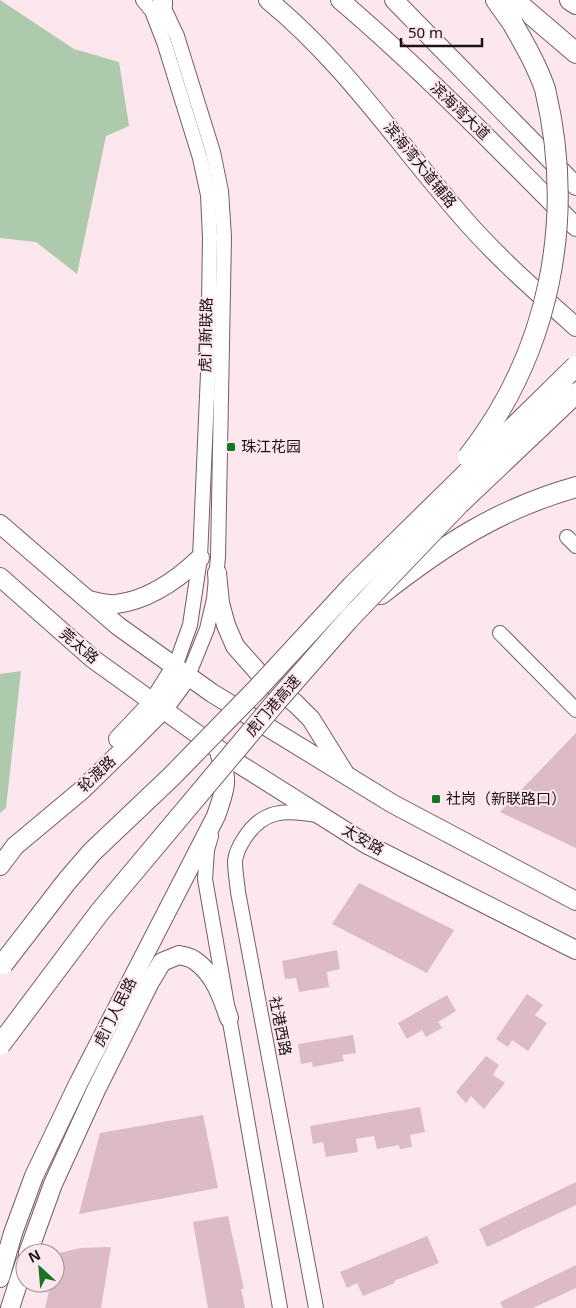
<svg xmlns="http://www.w3.org/2000/svg" width="576" height="1308" font-family="'Noto Sans','Noto Sans SC',sans-serif">
<style>
.green{fill:#adcbac}
.building{fill:#dcbbc4}
.lines{fill:none;stroke-linecap:round;stroke-linejoin:round}
.minor-casing{stroke:#785c64;stroke-width:16}
.major-casing{stroke:#785c64;stroke-width:20}
.highway-casing{stroke:#785c64;stroke-width:22}
.minor{stroke:#fff;stroke-width:14}
.major{stroke:#fff;stroke-width:18}
.highway{stroke:#fff;stroke-width:20}
.highway-bridge-casing{stroke:#785c64;stroke-width:22;stroke-linecap:butt}
.highway-bridge{stroke:#fff;stroke-width:20}
.poi-dot{fill:#177524;stroke:#fbe7ed;stroke-width:2}
.labels{text-anchor:middle;stroke-width:4;stroke-linejoin:round;paint-order:stroke}
.street-label{font-size:15px;fill:#1b1013;stroke:#fbe7ed}
.poi-label{font-size:15px;fill:#1b1013;stroke:#fbe7ed;text-anchor:start}
</style>
<rect width="100%" height="100%" fill="#fbe7ed"/>
<g class="green">
<path d="M0 0 74 49 119 62 129 126 106 136 77 274 36 242 0 238Z"/>
<path d="M21 671 6 808 0 813V674Z"/>
</g>
<g class="building">
<path d="M576 733V848L500 812Z"/>
<path d="M359 883 454 930 427 973 332 924Z"/>
<path d="M337 950 340 969 327 972 329 987 299 992 296 978 285 979 282 961Z"/>
<path d="M527 994 543 1005 535 1015 547 1023 528 1051 512 1040 508 1047 496 1039Z"/>
<path d="M447 995 456 1011 438 1022 442 1028 426 1037 422 1030 407 1039 398 1023Z"/>
<path d="M353 1035 356 1053 342 1055 344 1061 313 1067 312 1062 301 1064 298 1044Z"/>
<path d="M486 1056 499 1065 493 1075 505 1083 484 1109 471 1096 466 1103 456 1092Z"/>
<path d="M420 1107 425 1132 410 1135 412 1147 400 1149 399 1145 377 1149 374 1136 356 1139 358 1152 326 1157 323 1142 313 1144 310 1126Z"/>
<path d="M203 1115 218 1188 79 1214 100 1133Z"/>
<path d="M576 1182V1205L487 1247 479 1229Z"/>
<path d="M228 1216 244 1289H241L245 1308H208L193 1222Z"/>
<path d="M427 1236 439 1263 394 1281 395 1283 363 1296 357 1283 347 1288 340 1272Z"/>
<path d="M111 1247 101 1308H45L51 1283H55V1267L59 1253 81 1248Z"/>
<path d="M576 1265V1288L533 1308H503L500 1302Z"/>
</g>
<g class="lines">
<defs>
<g id="minor">
<path d="M143 0 152 11 164 42 200 158 208 195 210 237 208 373 200 558 190 625 175 667"/>
<path d="M160 0 177 36 213 152 221 191 224 237 218 557 214 599 207 629 188 676"/>
<path d="M567 537 576 546"/>
<path d="M500 633 576 710"/>
<path d="M211 836 207 850 205 879 280 1308"/>
<path d="M316 1308 238 892C237 882 235 871 235 861 236 853 240 845 244 839 262 810 285 809 316 815"/>
</g>
<g id="major">
<path d="M163 0V5"/>
<path d="M268 0C345 63 399 145 464 219 498 258 538 293 576 327"/>
<path d="M340 0C423 71 499 149 576 227"/>
<path d="M394 0 576 186"/>
<path d="M0 524 118 626 212 693 393 804 576 901"/>
<path d="M217 573 220 603 226 625 235 646 258 672 296 704 311 719 344 772"/>
<path d="M0 577 93 659 239 764 366 844 576 950"/>
<path d="M89 600C98 602 108 605 116 604 149 600 177 580 200 558"/>
<path d="M118 739 153 702 175 667"/>
<path d="M0 866 15 846 82 790 127 746 163 710 188 676"/>
<path d="M28 1253 53 1184 96 1090 150 982 162 962 179 955C183 956 190 957 194 960 214 973 222 997 229 1018"/>
<path d="M0 1278 13 1233 34 1176 78 1084 216 816C225 789 229 783 220 755"/>
<path d="M10 1308 25 1262"/>
</g>
<g id="highway">
<path d="M496 0 513 24"/>
<path d="M514 0 576 53"/>
<path d="M570 0 576 4"/>
<path d="M381 594C444 545 498 509 576 487"/>
</g>
</defs>
<use href="#minor" class="minor-casing"/>
<use href="#major" class="major-casing"/>
<use href="#highway" class="highway-casing"/>
<use href="#minor" class="minor"/>
<use href="#major" class="major"/>
<use href="#highway" class="highway"/>
<defs>
<g id="highway-bridge">
<path d="M468 457C550 352 576 219 545 89 537 66 525 45 513 24"/>
<path d="M3 964 67 881 92 852 171 777 257 689 352 586 576 366"/>
<path d="M0 1045 99 913 276 702 348 620 459 504 576 393"/>
</g>
</defs>
<use href="#highway-bridge" class="highway-bridge-casing"/>
<use href="#highway-bridge" class="highway-bridge"/>
</g>
<g class="poi-dot">
<rect x="226" y="442" width="10" height="10" rx="2.5"/>
<rect x="431" y="794" width="10" height="10" rx="2.5"/>
</g>
<g class="labels">
<g class="street-label">
<text transform="translate(460 111) rotate(44)" y="5">滨海湾大道</text>
<text transform="translate(420 165) rotate(51)" y="5">滨海湾大道辅路</text>
<text transform="translate(206 335) rotate(-89)" y="5">虎门新联路</text>
<text transform="translate(79 646) rotate(40)" y="5">莞太路</text>
<text transform="translate(273 706) rotate(-49)" y="5">虎门港高速</text>
<text transform="translate(97 774) rotate(-44)" y="5">轮渡路</text>
<text transform="translate(363 840) rotate(30)" y="5">太安路</text>
<text transform="translate(115 1012) rotate(-63)" y="5">虎门人民路</text>
<text transform="translate(280 1026) rotate(79)" y="5">社港西路</text>
</g>
<g class="poi-label">
<text x="241" y="452">珠江花园</text>
<text x="446" y="804">社岗（新联路口）</text>
</g>
</g>
<g transform="translate(40 1268) rotate(334)"><circle r="24" fill="#fbe7ed" stroke="#a19196"/>
<path d="M0-4L9 19L0 12L-9 19Z" fill="#177524"/>
<text y="-8" font-size="14" font-weight="bold" text-anchor="middle" fill="#1b1013">N</text>
</g>
<path d="M401 38v8h81v-8" fill="none" stroke="#1b1013" stroke-width="2.5"/>
<text x="408" y="38" font-size="15" fill="#1b1013" stroke="#fbe7ed" stroke-width="4" paint-order="stroke">50 m</text>
</svg>
